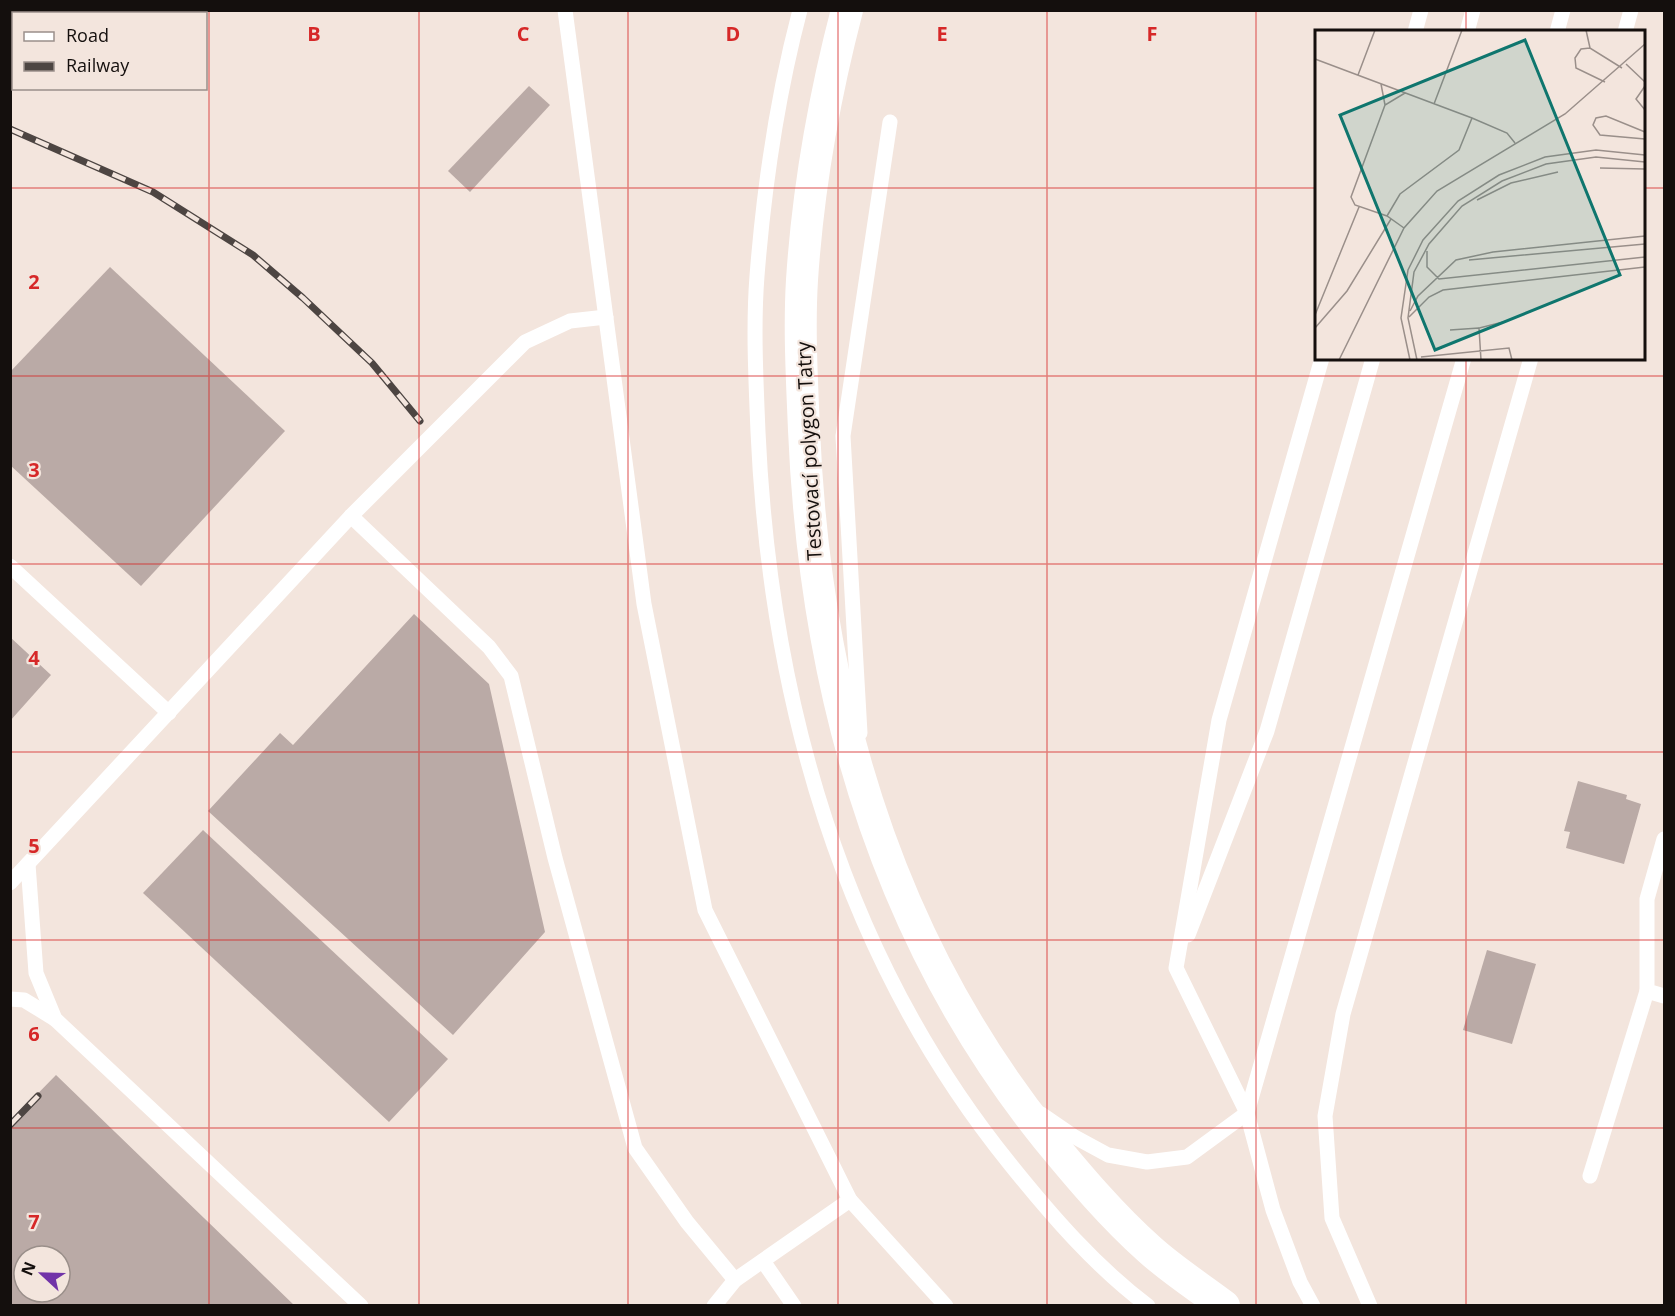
<svg xmlns="http://www.w3.org/2000/svg" width="1675" height="1316" font-family="'Open Sans',sans-serif">
<style>
.building{fill:#baaaa6;fill-rule:evenodd}
.lines{fill:none;stroke-linecap:round;stroke-linejoin:round}
.lane{stroke:#fff;stroke-width:15}
.street{stroke:#fff;stroke-width:32}
.rail-casing{stroke:#4d4542;stroke-width:7}
.rail{stroke:#f3e5dd;stroke-width:4.5;stroke-dasharray:14;stroke-linecap:butt}
.grid{fill:none;stroke:#d62828;stroke-width:1.5;stroke-opacity:0.55}
.labels{text-anchor:middle;stroke-width:4.5;stroke-linejoin:round;paint-order:stroke}
.street-label{font-size:20px;fill:#140f0d;stroke:#f3e5dd}
.inset-road{fill:none;stroke:#9a8f8a;stroke-width:1.5}
.view{fill:#0f766e;fill-opacity:0.15;stroke:#0f766e;stroke-width:3}
.inset-edge{fill:none;stroke:#140f0d;stroke-width:3}
.grid-label{font-size:20px;text-anchor:middle;font-weight:bold;fill:#d62828;stroke:#f3e5dd;stroke-width:4.5;stroke-linejoin:round;paint-order:stroke}
</style>
<rect width="100%" height="100%" fill="#f3e5dd"/>
<g class="building">
<path d="M529 86 550 105 470 192 448 171Z"/>
<path d="M110 267 285 431 141 586 10 465V372Z"/>
<path d="M414 614 489 684 545 932 453 1035 208 811 280 733 293 745Z"/>
<path d="M10 637 51 675 10 721Z"/>
<path d="M1578 781 1627 795 1626 799 1641 804 1624 864 1566 848 1570 832 1564 831Z"/>
<path d="M203 830 448 1059 389 1122 143 893Z"/>
<path d="M1487 950 1536 964 1512 1044 1463 1030Z"/>
<path d="M56 1075 295 1306H10V1122ZM24 1256H60V1292H24Z"/>
</g>
<g class="lines">
<g class="lane">
<path d="M565 10 644 604 705 910 850 1200 946 1306"/>
<path d="M800 10C777 97 764 187 757 276 753 327 756 381 758 432 770 697 841 955 1010 1164 1051 1215 1095 1266 1148 1306"/>
<path d="M1415 32 1421 10"/>
<path d="M1467 32 1473 10"/>
<path d="M1557 32 1563 10"/>
<path d="M1625 32 1631 10"/>
<path d="M351 516 489 647 511 676 555 858 635 1148 687 1222 735 1280"/>
<path d="M10 566 169 713"/>
<path d="M860 733 843 436 890 122"/>
<path d="M1664 839 1647 899V991L1664 996"/>
<path d="M28 864 36 973 55 1019 361 1306"/>
<path d="M10 883 351 516 525 342 570 321 606 317"/>
<path d="M1188 935 1267 731 1373 358"/>
<path d="M10 999 24 1000 55 1019"/>
<path d="M1041 1114 1073 1136 1108 1155 1147 1162 1187 1157 1247 1113 1464 358"/>
<path d="M1590 1176 1647 991"/>
<path d="M763 1261 794 1306"/>
<path d="M714 1306 735 1280 850 1200"/>
<path d="M1313 1306 1300 1282 1273 1210 1247 1113 1176 968 1219 720 1322 358"/>
<path d="M1370 1306 1332 1218 1325 1116 1343 1014 1531 358"/>
</g>
<path class="street" d="M847 10C824 98 808 189 802 280 799 329 802 381 804 430 815 689 883 934 1047 1138 1079 1177 1112 1216 1149 1249 1172 1270 1199 1287 1224 1306"/>
<defs>
<g id="rail">
<path d="M10 129 153 192 253 255 303 298 372 363 420 421"/>
<path d="M10 1125 38 1096"/>
</g>
</defs>
<use href="#rail" class="rail-casing"/>
<use href="#rail" class="rail"/>
</g>
<path class="grid" d="M209 10V1306M419 10V1306M628 10V1306M838 10V1306M1047 10V1306M1256 10V1306M1466 10V32M10 188H1316M1644 188H1664M1466 358V1306M10 376H1664M10 564H1664M10 752H1664M10 940H1664M10 1128H1664"/>
<g class="labels">
<g class="street-label">
<text transform="translate(809 451) rotate(-93)" y="7">Testovací polygon Tatry</text>
</g>
</g>
<g transform="translate(1315 30)">
<rect width="330" height="330" fill="#f3e5dd"/>
<path class="inset-road" d="M271 0 275 18M0 29 157 88 192 103 200 113M311 34 330 52M43 45 60 0M290 52 261 38 260 28 266 19 275 18 307 38M66 54 70 75M330 56 321 69 330 80M119 74 147 0M330 102 291 86 281 88 278 95 285 105 330 109M285 138 330 139M162 170 196 153 243 142M72 186 85 164 144 120 157 88M89 198 72 186 40 175 36 167 70 75 90 63M112 221V237L124 249 330 227M154 230 330 214M95 281 103 266 141 230 178 222 330 206M0 285 44 177M94 287 114 267 128 260 330 237M0 298 32 261 76 189M135 300 164 298M106 327 194 318 197 330M24 330 89 198 122 161 250 84 330 14M95 330 86 288 93 240 108 210 143 171 184 145 230 127 281 120 330 125M102 330 93 288 99 242 114 214 147 176 187 151 231 134 281 127 330 132M166 330 164 298 192 291"/>
<path class="view" d="M210 10 305 245 120 320 25 85Z"/>
<rect width="330" height="330" class="inset-edge"/>
</g>
<g class="grid-label">
<text x="314" y="41">B</text>
<text x="523" y="41">C</text>
<text x="733" y="41">D</text>
<text x="942" y="41">E</text>
<text x="1152" y="41">F</text>
<text x="34" y="289">2</text>
<text x="34" y="477">3</text>
<text x="34" y="665">4</text>
<text x="34" y="853">5</text>
<text x="34" y="1041">6</text>
<text x="34" y="1229">7</text>
</g>
<rect width="1675" height="1316" fill="none" stroke="#140f0d" stroke-width="24"/>
<rect x="12" y="12" width="195" height="78" fill="#f3e5dd" stroke="#9a8f8a" stroke-width="1.5"/>
<rect x="24" y="32" width="30" height="9" fill="#ffffff" stroke="#9a8f8a" stroke-width="1.5"/>
<text x="66" y="42" font-size="18" fill="#140f0d">Road</text>
<rect x="24" y="62" width="30" height="9" fill="#4d4542" stroke="#9a8f8a" stroke-width="1.5"/>
<text x="66" y="72" font-size="18" fill="#140f0d">Railway</text>
<g transform="translate(42 1274) rotate(292)"><circle r="28" fill="#f3e5dd" stroke="#9a8f8a" stroke-width="1.5"/>
<path d="M0-4.5L10 22L0 15L-10 22Z" fill="#7133a8"/>
<text y="-9" font-size="16" font-weight="bold" text-anchor="middle" fill="#140f0d">N</text>
</g>
</svg>
